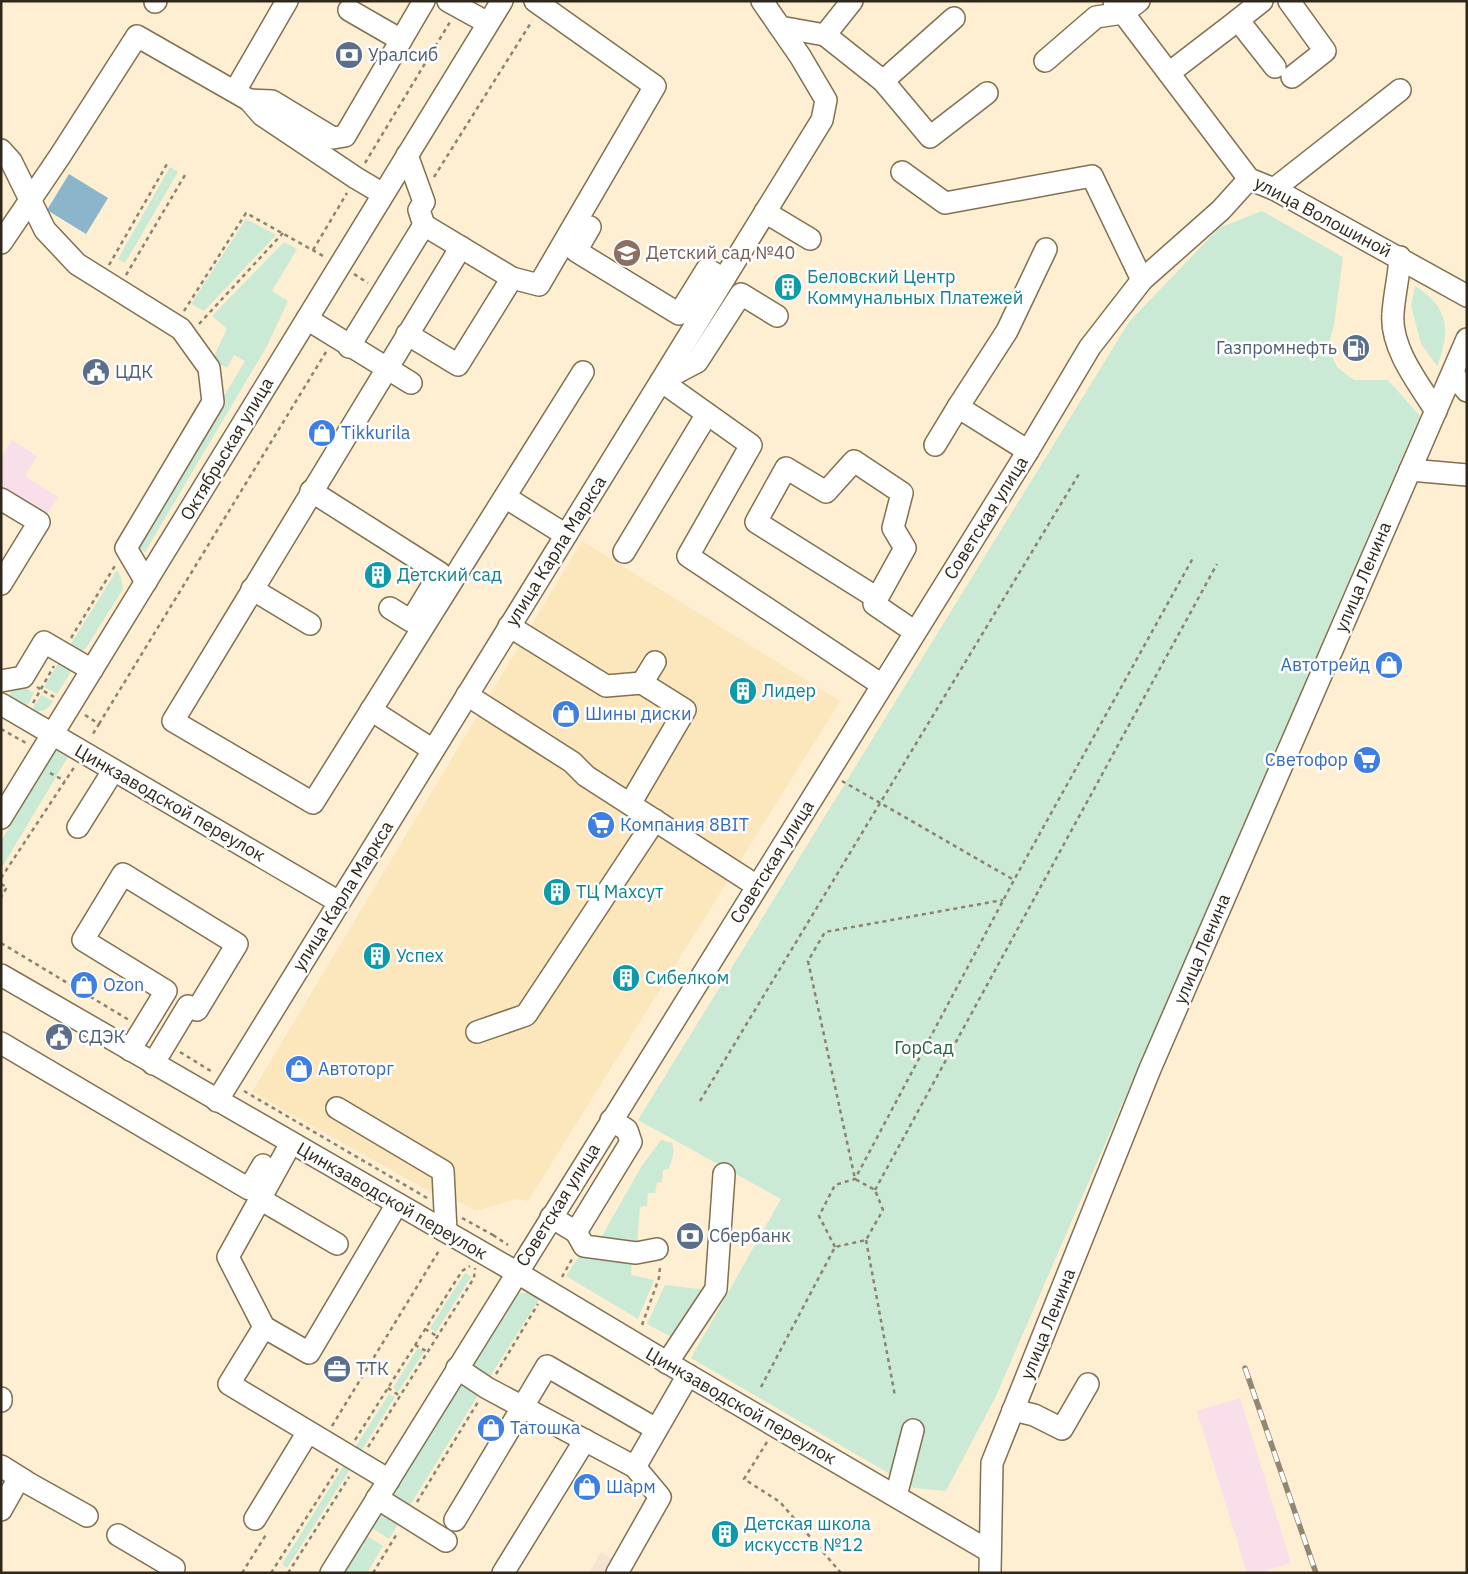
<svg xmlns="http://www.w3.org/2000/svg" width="1468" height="1574" font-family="'IBM Plex Sans',sans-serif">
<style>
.built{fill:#fce6bc}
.industrial{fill:#f8dfea}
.education{fill:#f5e4d2}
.green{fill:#caead5}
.water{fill:#8ab5ca}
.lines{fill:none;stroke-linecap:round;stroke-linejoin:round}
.minor-casing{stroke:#817051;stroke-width:24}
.path{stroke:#8c826e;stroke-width:2.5;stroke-dasharray:4 4;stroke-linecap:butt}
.minor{stroke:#fff;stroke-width:21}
.rail-casing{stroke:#928773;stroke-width:5.5}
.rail{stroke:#fff;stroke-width:4;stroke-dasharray:11;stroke-linecap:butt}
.labels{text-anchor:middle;stroke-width:5;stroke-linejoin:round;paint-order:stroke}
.service-label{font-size:18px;fill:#4e5e75;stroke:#fff;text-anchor:start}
.street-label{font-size:18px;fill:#2e271a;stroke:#fff}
.education-label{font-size:18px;fill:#785e54;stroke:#fff;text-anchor:start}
.culture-label{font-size:18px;fill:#0d838f;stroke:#fff;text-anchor:start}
.shop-label{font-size:18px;fill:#366cbe;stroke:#fff;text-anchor:start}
.park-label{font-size:18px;fill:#246240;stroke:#fff}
</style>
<rect width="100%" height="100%" fill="#feefd3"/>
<path class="built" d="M582 541 840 701 528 1201 516 1199 476 1211 455 1200 441 1198 252 1092Z"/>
<g class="industrial">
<path d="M12 440 37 456 25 476 58 497 43 520 1 493V457Z"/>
<path d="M1240 1398 1291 1563 1259 1573H1247L1197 1411Z"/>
</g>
<path class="education" d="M601 1552 636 1573H589Z"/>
<g class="green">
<path d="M170 167 178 172 125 263 118 259Z"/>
<path d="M1262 211 1343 257 1334 325 1328 347 1337 367 1354 380H1388L1420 416 996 1396 946 1491 914 1488 691 1358 781 1199 638 1120 1129 322 1219 228Z"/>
<path d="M246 219 276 235 204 311 191 304Z"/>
<path d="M284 242 297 249 272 291 288 301 267 346 145 552 139 548 137 541 245 361 234 355 227 368 212 360 227 329 212 316Z"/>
<path d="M1415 286C1449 307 1451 331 1437 366L1421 344 1411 306Z"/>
<path d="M117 570 121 577 123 589 86 648 80 652 69 647Z"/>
<path d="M59 662 72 670 57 694 44 687Z"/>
<path d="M16 683 34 693 26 708 8 698Z"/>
<path d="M41 695 53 701C48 710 41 713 31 711Z"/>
<path d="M60 743 72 750 1 869V841Z"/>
<path d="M661 1140 672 1143 674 1151 669 1169 663 1170 662 1182 657 1183 655 1193H648L647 1206 640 1207 637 1244H616L601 1238 641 1167Z"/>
<path d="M580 1255 632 1262 631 1275 654 1280 638 1319 566 1276Z"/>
<path d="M465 1273 471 1277 436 1332 430 1328Z"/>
<path d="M665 1285 708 1290 675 1339 647 1324Z"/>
<path d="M520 1293H529L539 1299 486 1383 468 1371 513 1298Z"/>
<path d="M418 1348 424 1352 398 1392 393 1388Z"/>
<path d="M463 1377 482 1389 389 1539 370 1527Z"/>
<path d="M389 1394 395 1397 360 1453 354 1449Z"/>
<path d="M346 1462 352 1466 287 1568 282 1564Z"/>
<path d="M364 1534 383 1546 367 1573H340Z"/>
</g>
<path class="water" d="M69 174 108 198 86 234 47 210Z"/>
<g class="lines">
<defs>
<g id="minor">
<path d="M448 1 488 23"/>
<path d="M1114 1 1249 179 1274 189 1467 296"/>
<path d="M1262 1 1238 20 1275 67"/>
<path d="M1289 1 1325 51 1292 77"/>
<path d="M155 2 156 1"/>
<path d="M349 10 401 40"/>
<path d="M780 27 825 35 852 1"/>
<path d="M825 35 883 81 954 18"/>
<path d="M1045 61 1096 17 1123 13 1139 1"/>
<path d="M1169 73 1238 20"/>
<path d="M883 81 930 137 987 93"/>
<path d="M235 91 287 1"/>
<path d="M249 100 272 101 333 138 345 136 424 1"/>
<path d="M1 150 11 161 45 230 77 264 181 329 209 368 213 402 126 548 146 582"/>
<path d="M407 155 424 202 419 210 424 225"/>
<path d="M902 172 945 203 1092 176 1142 280"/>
<path d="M1274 189 1400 90"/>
<path d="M765 212 810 239"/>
<path d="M590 227 576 251 679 314 707 269 724 279"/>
<path d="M1 243 60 156 137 36 249 100 262 115 356 178 383 194"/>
<path d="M461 247 173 721 313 803 583 372"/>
<path d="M1400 257C1399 277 1394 295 1393 314 1390 348 1419 384 1436 411"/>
<path d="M777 316 741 294 697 362 661 381 751 445 688 556 882 685"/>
<path d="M307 319 411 383"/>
<path d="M407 334 458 365 512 278 539 285 655 86 535 1"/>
<path d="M349 347 424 225 512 278"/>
<path d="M1453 374 1467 391"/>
<path d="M935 445 958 407"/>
<path d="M1028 451 958 407 1007 331 1046 249"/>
<path d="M1410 470 1467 475"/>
<path d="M311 491 440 573 411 621 390 608"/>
<path d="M505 497 566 535"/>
<path d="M1 499 39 522 1 584"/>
<path d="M624 552 707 414"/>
<path d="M252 589 310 624"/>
<path d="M877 598 756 522 786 468 826 492 854 461 902 493 893 528 905 548 874 604 915 632"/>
<path d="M509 626 606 686 642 683 685 710 630 804"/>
<path d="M1 681 23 677 44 642 92 670"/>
<path d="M642 683 655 662"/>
<path d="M467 695 572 762 586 776 757 886"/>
<path d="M1 704 339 902"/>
<path d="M371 710 433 750"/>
<path d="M1 818 502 1"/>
<path d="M78 827 113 771"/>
<path d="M1 975 516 1272 688 1375 989 1551"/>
<path d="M477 1032 526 1015 655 820"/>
<path d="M1 1043 249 1189 263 1165"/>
<path d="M130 1050 166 991 83 940 123 874 237 944 197 1010 188 1006 153 1064"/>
<path d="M217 1101 822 120 826 100 800 56 762 1"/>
<path d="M337 1108 443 1171 446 1231"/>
<path d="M291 1143 228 1257 264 1327 309 1353 397 1204"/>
<path d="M260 1199 337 1244"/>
<path d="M551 1217 576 1232 631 1142 627 1130 611 1120"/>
<path d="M576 1232 584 1246 636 1253 657 1249"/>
<path d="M264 1327 229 1384 389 1480"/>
<path d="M667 1363 716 1289 724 1174"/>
<path d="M457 1368 487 1388 635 1467 688 1375"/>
<path d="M1 1398V1401"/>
<path d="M1013 1410 1034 1415 1062 1429 1088 1384"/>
<path d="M1 1466 25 1481"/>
<path d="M896 1496 913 1430"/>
<path d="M377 1498 446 1541"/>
<path d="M1 1510 19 1478 87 1516"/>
<path d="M255 1519 308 1432"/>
<path d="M455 1520 547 1366 656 1429"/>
<path d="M118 1535 174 1568 171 1573"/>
<path d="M331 1573 1028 451 1090 347 1142 280 1221 210 1249 179"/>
<path d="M503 1573 585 1440"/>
<path d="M617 1573 660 1497 635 1467"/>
<path d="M990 1573 992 1463 1150 1069 1467 339"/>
</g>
</defs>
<use href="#minor" class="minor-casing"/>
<g class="path">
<path d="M365 163 450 22"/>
<path d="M434 177 532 21"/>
<path d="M313 250 347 193"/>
<path d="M109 265 167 164"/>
<path d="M354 274 368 283"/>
<path d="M126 275 185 175"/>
<path d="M184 311 246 213 325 257"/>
<path d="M199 324 283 233"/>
<path d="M71 638 116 564"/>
<path d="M37 687 54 697"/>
<path d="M33 703 54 666"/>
<path d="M85 715 99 724 91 737"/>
<path d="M99 724 326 352"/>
<path d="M1 729 26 743"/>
<path d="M50 773 65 781"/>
<path d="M842 781 1014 880"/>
<path d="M1 878 75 766"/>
<path d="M1 884 7 887 1 897"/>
<path d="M1 943 129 1020"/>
<path d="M180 1052 214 1073"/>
<path d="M244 1091 427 1198"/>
<path d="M700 1101 1079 474"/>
<path d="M875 1190 1217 564"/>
<path d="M462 1218 493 1235 492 1237"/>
<path d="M493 1235 508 1245"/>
<path d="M866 1240 895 1396"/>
<path d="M835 1247 819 1216 835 1185 855 1179 1014 880 1193 558"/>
<path d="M562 1277 572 1259"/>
<path d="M642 1325 659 1278 660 1267"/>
<path d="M425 1329 437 1336"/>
<path d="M415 1345 428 1352"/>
<path d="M496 1374 538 1304"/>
<path d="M761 1387 835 1247 866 1240 883 1210 875 1190 855 1179 808 961 825 932 1003 900"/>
<path d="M388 1388 400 1396"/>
<path d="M332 1426 440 1249"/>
<path d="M355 1440 462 1271 470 1266"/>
<path d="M767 1442 744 1479 780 1502 841 1573"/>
<path d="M368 1447 474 1278 475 1268"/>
<path d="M417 1502 478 1402"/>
<path d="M242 1573 267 1533"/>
<path d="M271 1573 338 1468"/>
<path d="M288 1573 349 1477"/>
<path d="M373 1573 398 1532"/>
</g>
<use href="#minor" class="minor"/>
<defs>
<path id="rail" d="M1245 1368 1316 1573"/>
</defs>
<use href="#rail" class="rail-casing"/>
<use href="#rail" class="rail"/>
</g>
<defs>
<symbol id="bank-disc" viewBox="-11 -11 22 22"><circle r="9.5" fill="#5c6f8a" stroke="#fff"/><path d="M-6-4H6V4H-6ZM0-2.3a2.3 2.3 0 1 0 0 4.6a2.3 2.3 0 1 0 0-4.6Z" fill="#fff"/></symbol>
<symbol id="school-disc" viewBox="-11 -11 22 22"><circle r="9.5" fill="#8d6e63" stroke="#fff"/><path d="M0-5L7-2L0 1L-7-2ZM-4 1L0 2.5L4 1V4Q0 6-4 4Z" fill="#fff"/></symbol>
<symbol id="building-disc" viewBox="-11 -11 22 22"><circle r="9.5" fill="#0f9aa8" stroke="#fff"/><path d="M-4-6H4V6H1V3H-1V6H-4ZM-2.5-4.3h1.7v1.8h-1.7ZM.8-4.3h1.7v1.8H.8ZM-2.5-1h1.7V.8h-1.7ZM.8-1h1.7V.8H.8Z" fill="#fff"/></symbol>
<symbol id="fuel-disc" viewBox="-11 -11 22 22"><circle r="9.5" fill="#5c6f8a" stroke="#fff"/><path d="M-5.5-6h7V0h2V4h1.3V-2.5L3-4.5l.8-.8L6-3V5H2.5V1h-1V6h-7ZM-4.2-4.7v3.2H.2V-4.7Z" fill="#fff"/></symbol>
<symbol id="civic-disc" viewBox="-11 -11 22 22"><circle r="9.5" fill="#5c6f8a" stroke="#fff"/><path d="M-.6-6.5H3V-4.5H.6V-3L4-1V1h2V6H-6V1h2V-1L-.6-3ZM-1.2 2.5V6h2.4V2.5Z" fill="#fff"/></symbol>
<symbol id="shop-disc" viewBox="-11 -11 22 22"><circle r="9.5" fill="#3f7fe0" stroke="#fff"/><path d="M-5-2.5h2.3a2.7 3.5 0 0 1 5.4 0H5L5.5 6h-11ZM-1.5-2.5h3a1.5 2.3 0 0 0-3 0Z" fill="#fff"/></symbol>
<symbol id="supermarket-disc" viewBox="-11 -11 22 22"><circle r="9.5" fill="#3f7fe0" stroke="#fff"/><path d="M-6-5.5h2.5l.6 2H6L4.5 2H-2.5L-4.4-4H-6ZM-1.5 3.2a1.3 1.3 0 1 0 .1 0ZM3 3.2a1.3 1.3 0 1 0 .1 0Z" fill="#fff"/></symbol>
<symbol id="office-disc" viewBox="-11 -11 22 22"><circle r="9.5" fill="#5c6f8a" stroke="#fff"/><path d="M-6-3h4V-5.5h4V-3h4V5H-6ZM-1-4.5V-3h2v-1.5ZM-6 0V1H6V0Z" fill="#fff"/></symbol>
</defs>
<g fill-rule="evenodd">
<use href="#bank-disc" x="333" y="39" width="32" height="32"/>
<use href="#school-disc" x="611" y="237" width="32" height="32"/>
<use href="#building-disc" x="772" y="271" width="32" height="32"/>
<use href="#fuel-disc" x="1340" y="332" width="32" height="32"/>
<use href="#civic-disc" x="80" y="356" width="32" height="32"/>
<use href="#shop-disc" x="306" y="417" width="32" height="32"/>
<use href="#building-disc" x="362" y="559" width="32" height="32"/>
<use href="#shop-disc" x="1373" y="649" width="32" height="32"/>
<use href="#building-disc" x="727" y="675" width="32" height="32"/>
<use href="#shop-disc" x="550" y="698" width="32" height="32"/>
<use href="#supermarket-disc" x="1351" y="744" width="32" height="32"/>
<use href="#supermarket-disc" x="585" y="809" width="32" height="32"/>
<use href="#building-disc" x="541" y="876" width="32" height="32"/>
<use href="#building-disc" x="361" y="940" width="32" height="32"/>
<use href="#building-disc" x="610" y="962" width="32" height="32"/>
<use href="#shop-disc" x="68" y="969" width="32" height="32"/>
<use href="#civic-disc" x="43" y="1021" width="32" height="32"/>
<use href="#shop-disc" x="283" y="1053" width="32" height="32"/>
<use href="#bank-disc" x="674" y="1220" width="32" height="32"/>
<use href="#office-disc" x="321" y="1353" width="32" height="32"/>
<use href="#shop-disc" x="475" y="1412" width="32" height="32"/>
<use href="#shop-disc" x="571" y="1471" width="32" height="32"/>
<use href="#building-disc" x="709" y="1518" width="32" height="32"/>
</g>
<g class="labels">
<g class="service-label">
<text x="368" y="61">Уралсиб</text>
<text x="1337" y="354" text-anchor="end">Газпромнефть</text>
<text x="115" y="378">ЦДК</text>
<text x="78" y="1043">СДЭК</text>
<text x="709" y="1242">Сбербанк</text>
<text x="356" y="1375">ТТК</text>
</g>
<g class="street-label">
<text transform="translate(1323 217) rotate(28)" y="6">улица Волошиной</text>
<text transform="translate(227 449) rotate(-59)" y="6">Октябрьская улица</text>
<text transform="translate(986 518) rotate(-58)" y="6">Советская улица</text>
<text transform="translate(556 551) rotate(-58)" y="6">улица Карла Маркса</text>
<text transform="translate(1363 577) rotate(-67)" y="6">улица Ленина</text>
<text transform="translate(170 803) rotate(30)" y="6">Цинкзаводской переулок</text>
<text transform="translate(772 862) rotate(-58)" y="6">Советская улица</text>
<text transform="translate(343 896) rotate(-58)" y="6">улица Карла Маркса</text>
<text transform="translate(1202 949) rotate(-67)" y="6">улица Ленина</text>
<text transform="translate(392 1201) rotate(30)" y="6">Цинкзаводской переулок</text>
<text transform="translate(558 1205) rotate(-58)" y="6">Советская улица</text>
<text transform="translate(1048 1324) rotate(-68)" y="6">улица Ленина</text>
<text transform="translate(741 1406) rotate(30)" y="6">Цинкзаводской переулок</text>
</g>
<g class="education-label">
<text x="646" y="259">Детский сад №40</text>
</g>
<g class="culture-label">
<text x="807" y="283">Беловский Центр<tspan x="807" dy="21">Коммунальных Платежей</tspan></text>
<text x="397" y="581">Детский сад</text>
<text x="762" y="697">Лидер</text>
<text x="576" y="898">ТЦ Махсут</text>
<text x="396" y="962">Успех</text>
<text x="645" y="984">Сибелком</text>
<text x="744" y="1530">Детская школа<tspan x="744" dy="21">искусств №12</tspan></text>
</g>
<g class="shop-label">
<text x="341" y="439">Tikkurila</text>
<text x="1370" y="671" text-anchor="end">Автотрейд</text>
<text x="585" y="720">Шины диски</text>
<text x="1348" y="766" text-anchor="end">Светофор</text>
<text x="620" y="831">Компания 8BIT</text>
<text x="103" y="991">Ozon</text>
<text x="318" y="1075">Автоторг</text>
<text x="510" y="1434">Татошка</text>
<text x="606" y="1493">Шарм</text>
</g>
<g class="park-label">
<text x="924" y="1054">ГорСад</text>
</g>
</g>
<rect width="1468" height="1574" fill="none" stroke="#2e271a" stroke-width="5"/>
</svg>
